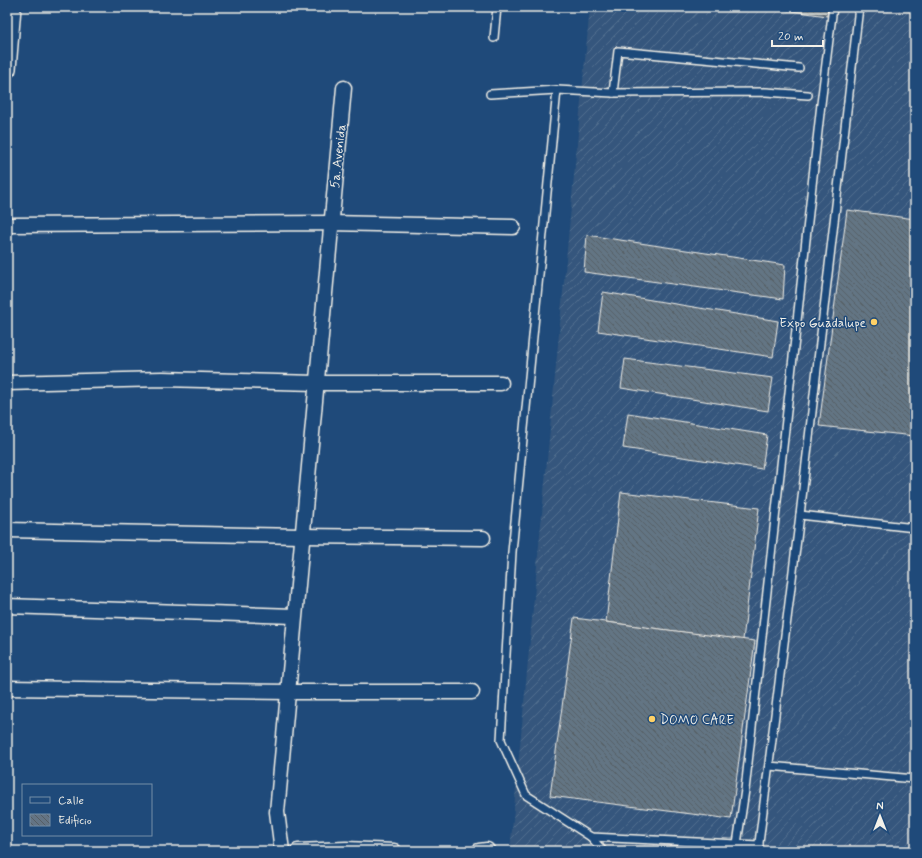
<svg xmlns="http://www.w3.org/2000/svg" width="922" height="858" font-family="Mynerve,sans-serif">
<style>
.industrial{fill:url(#industrial-furrows)}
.building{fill:url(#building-back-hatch);stroke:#f4f1e8}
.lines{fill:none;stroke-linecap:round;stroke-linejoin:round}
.service-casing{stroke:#f4f1e8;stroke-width:10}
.minor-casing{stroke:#f4f1e8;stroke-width:17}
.tertiary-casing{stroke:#f4f1e8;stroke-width:20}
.service{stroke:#1f4a7a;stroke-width:7}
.minor{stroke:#1f4a7a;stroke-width:14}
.tertiary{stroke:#1f4a7a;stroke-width:17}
.poi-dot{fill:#ffd166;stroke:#1f4a7a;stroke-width:1.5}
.labels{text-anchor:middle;stroke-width:3;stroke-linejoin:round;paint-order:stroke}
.street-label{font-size:13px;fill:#f4f1e8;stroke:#1f4a7a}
.poi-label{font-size:13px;fill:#f4f1e8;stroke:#1f4a7a;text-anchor:end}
</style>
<defs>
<pattern id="industrial-furrows" width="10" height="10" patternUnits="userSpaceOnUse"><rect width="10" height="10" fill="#34577d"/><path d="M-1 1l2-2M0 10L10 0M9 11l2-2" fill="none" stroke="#52708f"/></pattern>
<pattern id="building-back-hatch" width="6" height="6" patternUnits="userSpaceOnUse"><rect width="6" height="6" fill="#647484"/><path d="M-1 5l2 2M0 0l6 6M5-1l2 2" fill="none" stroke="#565e65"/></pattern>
</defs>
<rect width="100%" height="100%" fill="#1f4a7a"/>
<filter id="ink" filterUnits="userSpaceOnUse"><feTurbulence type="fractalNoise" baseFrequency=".025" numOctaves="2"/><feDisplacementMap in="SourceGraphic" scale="8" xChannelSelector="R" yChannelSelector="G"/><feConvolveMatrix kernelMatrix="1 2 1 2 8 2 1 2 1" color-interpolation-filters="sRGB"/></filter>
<g filter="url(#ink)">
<path class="industrial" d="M590 7H915V851H510Z"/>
<g class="building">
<path d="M764 7H828L827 16Z"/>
<path d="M847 210 915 219V436L819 426Z"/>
<path d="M587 235 785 265 783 299 584 272Z"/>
<path d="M603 292 778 321 773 357 598 331Z"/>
<path d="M625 359 773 378 768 411 621 388Z"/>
<path d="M628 413 767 435 762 469 623 448Z"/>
<path d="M621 492 759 508 743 640 606 622Z"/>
<path d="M574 618 755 641 731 819 550 796Z"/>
</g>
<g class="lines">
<defs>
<g id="service">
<path d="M494 38 497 7"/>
<path d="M557 90 512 552 501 740 526 795 591 837 759 845"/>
<path d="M613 93 618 51 799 68"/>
<path d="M490 94 557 90 613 93 766 92 808 95"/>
<path d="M800 515 915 528"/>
<path d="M769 766 915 779"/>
<path d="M591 837 603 851"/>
<path d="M737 844 745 790 821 104 833 7"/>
<path d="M758 851 800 515 859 7"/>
</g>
<g id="minor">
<path d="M7 225 330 223 513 227"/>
<path d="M7 383 162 379 316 383H501"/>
<path d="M7 530 302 536 483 538"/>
<path d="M7 606 294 616"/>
<path d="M7 688 288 692H472"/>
<path d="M282 851 277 812 344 88"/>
<path d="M298 851 346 849 394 851"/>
<path d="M479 851 487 850"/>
</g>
<path id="tertiary" d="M7 69 12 7"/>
</defs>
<use href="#service" class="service-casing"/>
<use href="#minor" class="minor-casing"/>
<use href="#tertiary" class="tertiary-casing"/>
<use href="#service" class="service"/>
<use href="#minor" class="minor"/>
<use href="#tertiary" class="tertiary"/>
</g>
</g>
<g class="poi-dot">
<circle cx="874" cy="322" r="4"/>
<circle cx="652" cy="719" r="4"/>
</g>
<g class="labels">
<g class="street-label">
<text transform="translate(337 156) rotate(-84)" y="5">5a. Avenida</text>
</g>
<g class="poi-label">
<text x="866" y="327">Expo Guadalupe</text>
<text x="660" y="724" text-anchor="start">DOMO CARE</text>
</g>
</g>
<rect width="922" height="858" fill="none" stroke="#1f4a7a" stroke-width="24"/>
<rect x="12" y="12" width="898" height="834" fill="none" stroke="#f4f1e8" stroke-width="1.5" filter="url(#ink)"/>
<rect x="22" y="784" width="130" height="52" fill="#1f4a7a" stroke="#748da6"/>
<rect x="30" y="797" width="20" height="6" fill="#1f4a7a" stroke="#748da6"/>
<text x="58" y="804" font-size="12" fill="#f4f1e8">Calle</text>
<rect x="30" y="814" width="20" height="12" fill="url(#building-back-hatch)" stroke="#748da6"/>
<text x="58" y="824" font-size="12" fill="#f4f1e8">Edificio</text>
<g transform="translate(880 816)" stroke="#1f4a7a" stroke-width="3" paint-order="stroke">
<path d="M0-3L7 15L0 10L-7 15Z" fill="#f4f1e8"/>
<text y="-6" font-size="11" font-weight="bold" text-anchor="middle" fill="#f4f1e8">N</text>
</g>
<path d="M772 40v6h51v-6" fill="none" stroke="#f4f1e8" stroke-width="2"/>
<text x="778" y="40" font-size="12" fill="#f4f1e8" stroke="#1f4a7a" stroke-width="3" paint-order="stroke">20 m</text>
</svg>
